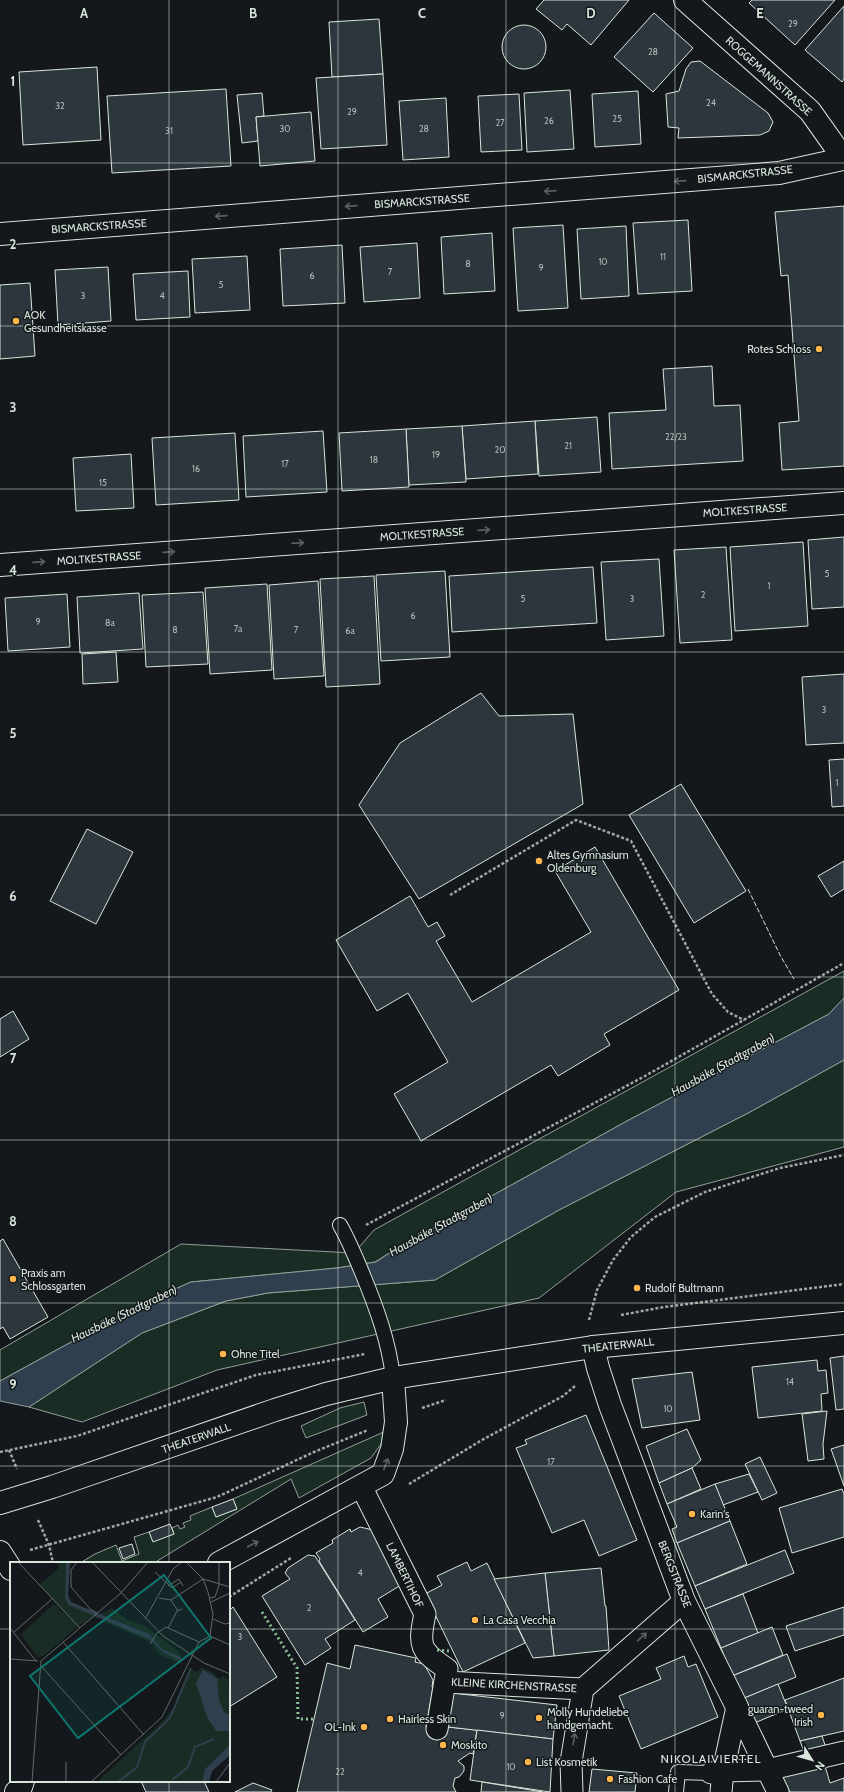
<svg xmlns="http://www.w3.org/2000/svg" width="844" height="1792" font-family="Cabin,sans-serif">
<style>
.green{fill:#1a2d24;stroke:#939e99}
.water{fill:#2f3f4d;stroke:#939e99}
.building{fill:#2c363c;stroke:#d8e6dc}
.lines{fill:none;stroke-linecap:round;stroke-linejoin:round}
.service-casing{stroke:#d8e6dc;stroke-width:16}
.pedestrian-casing{stroke:#d8e6dc;stroke-width:23}
.minor-casing{stroke:#d8e6dc;stroke-width:24}
.tertiary-casing{stroke:#d8e6dc;stroke-width:24}
.path{stroke:#9da8a2;stroke-width:2.5;stroke-dasharray:3 2;stroke-linecap:butt}
.service{stroke:#14181c;stroke-width:14}
.pedestrian{stroke:#14181c;stroke-width:21}
.minor{stroke:#14181c;stroke-width:22}
.tertiary{stroke:#14181c;stroke-width:22}
.hedge{stroke:#8ac095;stroke-width:3;stroke-dasharray:2 3;stroke-linecap:butt}
.fence{stroke:#d8e6dc;stroke-width:1;stroke-dasharray:5 2;stroke-linecap:butt}
.oneway{stroke:#59605f}
.grid{fill:none;stroke:#d8e6dc;stroke-width:1;stroke-opacity:0.55}
.poi-dot{fill:#ffb74d;stroke:#14181c;stroke-width:1.5}
.labels{text-anchor:middle;stroke-width:3;stroke-linejoin:round;paint-order:stroke}
.number-label{font-size:9px;fill:#adbab4}
.street-label{font-size:11px;fill:#d8e6dc;stroke:#14181c}
.poi-label{font-size:11px;fill:#d8e6dc;stroke:#14181c;text-anchor:start}
.water-label{font-size:12px;font-style:italic;fill:#d8e6dc;stroke:#14181c}
.neighbourhood-label{font-size:12px;letter-spacing:1px;fill:#d8e6dc;stroke:#14181c}
.inset-river{fill:none;stroke:#2f3f4d;stroke-width:2}
.inset-road{fill:none;stroke:#626a69;stroke-width:1}
.view{fill:#0f766e;fill-opacity:0.15;stroke:#0f766e;stroke-width:2}
.inset-edge{fill:none;stroke:#d8e6dc;stroke-width:2}
.grid-label{font-size:13px;text-anchor:middle;font-weight:bold;fill:#d8e6dc;stroke:#14181c;stroke-width:3;stroke-linejoin:round;paint-order:stroke}
</style>
<rect width="100%" height="100%" fill="#14181c"/>
<g class="green">
<path d="M844 971V998L829 1014 627 1121 394 1250 375 1262 337 1268 191 1282 137 1306 0 1381V1350L181 1244 354 1253 374 1230Z"/>
<path d="M844 1060V1147L676 1192 539 1298 217 1370 82 1422 29 1407 142 1333 226 1301 268 1293 435 1280 559 1210 750 1112Z"/>
<path d="M364 1402 367 1415 306 1438 301 1426 340 1408Z"/>
<path d="M386 1431 381 1444 371 1458 299 1498 291 1479 154 1563H80L95 1554 116 1545 122 1561 139 1554 134 1537 149 1532 153 1541 174 1534 172 1528 178 1525 180 1529 185 1527 183 1523 191 1520 190 1516 212 1507 216 1517 237 1509 233 1499Z"/>
</g>
<path class="water" d="M844 998V1060L750 1112 559 1210 435 1280 268 1293 226 1301 142 1333 29 1407 0 1401V1381L137 1306 191 1282 337 1268 376 1262 394 1250 627 1121 829 1014Z"/>
<g class="building">
<path d="M544 0H629L591 45 567 24 562 30 536 9Z"/>
<path d="M752 0H835L795 45 749 3Z"/>
<path d="M844 6V79L842 82 805 50Z"/>
<path d="M654 13 693 48 653 92 614 57Z"/>
<path d="M379 19 383 74 332 77 329 22Z"/>
<circle cx="524" cy="47" r="22"/>
<path d="M700 61 768 113 773 122 769 131 760 135 678 138 679 128 668 127 666 94 679 91 686 69 691 62Z"/>
<path d="M97 67 101 140 23 145 19 72Z"/>
<path d="M383 74 387 145 321 149 316 78Z"/>
<path d="M226 89 231 166 112 173 107 96Z"/>
<path d="M570 90 574 149 527 152 524 93Z"/>
<path d="M638 91 641 144 595 147 592 94Z"/>
<path d="M262 93 264 116 256 117 258 141 242 143 237 95Z"/>
<path d="M519 94 522 150 481 152 478 96Z"/>
<path d="M446 98 449 157 403 160 399 101Z"/>
<path d="M311 112 315 161 260 166 256 117Z"/>
<path d="M844 206V466L782 470 779 423 799 421 788 275 781 276 775 212Z"/>
<path d="M688 220 692 291 638 294 633 223Z"/>
<path d="M563 225 568 308 518 311 513 228Z"/>
<path d="M626 226 629 296 581 299 577 229Z"/>
<path d="M492 233 495 291 444 294 441 237Z"/>
<path d="M417 243 420 298 364 302 360 247Z"/>
<path d="M342 245 345 303 283 306 280 249Z"/>
<path d="M247 256 250 310 195 313 192 259Z"/>
<path d="M108 267 111 321 58 325 55 270Z"/>
<path d="M188 271 190 317 136 320 133 274Z"/>
<path d="M30 283 35 356 0 359V285Z"/>
<path d="M712 366 714 406 740 405 743 461 612 469 609 413 666 410 663 369Z"/>
<path d="M597 417 601 472 539 476 535 421Z"/>
<path d="M535 421 538 474 466 479 462 426Z"/>
<path d="M462 426 466 482 409 485 406 429Z"/>
<path d="M406 429 409 487 342 491 339 433Z"/>
<path d="M323 431 327 492 246 497 243 436Z"/>
<path d="M235 433 239 500 156 505 152 438Z"/>
<path d="M131 454 134 508 76 511 73 458Z"/>
<path d="M844 537V607L812 609 808 540Z"/>
<path d="M803 542 808 626 735 631 730 547Z"/>
<path d="M726 547 732 640 680 643 674 550Z"/>
<path d="M659 559 664 636 606 640 601 562Z"/>
<path d="M593 567 597 623 452 632 449 576Z"/>
<path d="M445 571 450 657 381 661 376 575Z"/>
<path d="M374 576 380 684 326 687 320 579Z"/>
<path d="M318 581 324 676 274 679 269 585Z"/>
<path d="M267 584 272 670 210 674 205 588Z"/>
<path d="M203 592 208 664 146 667 142 595Z"/>
<path d="M139 593 143 649 80 653 77 597Z"/>
<path d="M67 594 70 647 8 651 5 598Z"/>
<path d="M116 652 118 682 83 684 82 654Z"/>
<path d="M844 674V743L806 745 802 677Z"/>
<path d="M481 693 499 716 573 714 583 804 419 899 359 805 400 743Z"/>
<path d="M844 759V806L832 807 829 760Z"/>
<path d="M681 784 746 891 694 923 629 815Z"/>
<path d="M87 829 133 852 96 924 50 901Z"/>
<path d="M595 847 679 990 604 1034 610 1045 558 1076 551 1065 421 1141 394 1094 448 1062 408 993 377 1011 336 940 410 896 428 927 437 922 445 936 436 941 472 1002 591 932 555 871Z"/>
<path d="M844 861V889L831 897 818 876Z"/>
<path d="M13 1011 29 1039 0 1057V1019Z"/>
<path d="M3 1239 48 1317 10 1339 3 1327 0 1329V1241Z"/>
<path d="M844 1356V1409L836 1410 830 1358Z"/>
<path d="M817 1360 818 1371 826 1370 828 1393 821 1394 822 1411 758 1418 752 1367Z"/>
<path d="M692 1372 700 1420 642 1428 632 1379Z"/>
<path d="M827 1411 823 1444 824 1459 808 1461 802 1414Z"/>
<path d="M586 1415 637 1540 599 1556 584 1520 552 1533 516 1448 527 1444 525 1440Z"/>
<path d="M687 1429 701 1460 692 1468 659 1483 646 1446Z"/>
<path d="M844 1445V1486L831 1449Z"/>
<path d="M760 1457 777 1493 762 1500 745 1464Z"/>
<path d="M692 1468 701 1489 667 1504 659 1483Z"/>
<path d="M749 1474 758 1492 723 1505 715 1484Z"/>
<path d="M715 1484 730 1521 677 1543 672 1529 677 1527 667 1504Z"/>
<path d="M842 1489 844 1494V1537L792 1553 779 1508Z"/>
<path d="M233 1499 237 1509 216 1517 212 1507Z"/>
<path d="M730 1521 747 1564 695 1586 677 1543Z"/>
<path d="M170 1524 174 1534 153 1542 149 1532Z"/>
<path d="M360 1527 373 1530 401 1585 378 1599 388 1617 363 1632 319 1561 320 1559 316 1553 333 1543 332 1540 350 1529 351 1532Z"/>
<path d="M132 1544 135 1554 123 1559 119 1548Z"/>
<path d="M785 1550 794 1573 705 1609 695 1586Z"/>
<path d="M308 1555 315 1556 355 1620 325 1639 331 1648 305 1665 262 1596 290 1579 285 1573 288 1568Z"/>
<path d="M467 1562 471 1571 487 1563 525 1643 463 1672 425 1594 442 1585 437 1576Z"/>
<path d="M601 1568 605 1606H606L609 1650 554 1656 545 1573Z"/>
<path d="M545 1573 554 1656 533 1658 494 1579Z"/>
<path d="M743 1594 758 1633 721 1648 705 1609Z"/>
<path d="M229 1606 231 1609 233 1607 277 1677 229 1707Z"/>
<path d="M844 1607V1635L795 1651 786 1626Z"/>
<path d="M772 1627 783 1655 732 1676 721 1648Z"/>
<path d="M355 1645 416 1658 415 1662 424 1664 433 1680 432 1687H433L426 1727 447 1731 448 1727 477 1730 473 1754 470 1753 458 1761 464 1766V1771L459 1777 455 1778 453 1786 456 1792H297L327 1663 350 1669Z"/>
<path d="M787 1654 796 1677 742 1699 732 1676Z"/>
<path d="M684 1656 688 1667 696 1664 718 1717 641 1749 619 1696 661 1679 656 1668Z"/>
<path d="M844 1678V1731L800 1741 785 1700Z"/>
<path d="M778 1684 788 1709 752 1724 742 1699Z"/>
<path d="M452 1693 557 1705 553 1739 448 1727Z"/>
<path d="M477 1730 553 1739 550 1792 470 1780Z"/>
<path d="M822 1736 826 1748 805 1754 800 1741Z"/>
<path d="M823 1759 830 1783 844 1778V1792H790L778 1769Z"/>
<path d="M592 1769 637 1773 635 1792H589Z"/>
<path d="M141 1781H204L209 1792H146Z"/>
<path d="M482 1782 543 1792H481Z"/>
<path d="M253 1783 272 1790 271 1792H235Z"/>
</g>
<g class="lines">
<defs>
<g id="service">
<path d="M340 1225C349 1241 356 1258 363 1275 377 1309 389 1342 393 1378"/>
<path d="M676 1792 678 1772 711 1773"/>
</g>
<g id="pedestrian">
<path d="M361 1486 425 1614C418 1646 420 1651 447 1669L437 1729"/>
<path d="M445 1682 583 1689"/>
<path d="M737 1707 778 1792"/>
<path d="M711 1773 723 1771 767 1770 844 1752"/>
<path d="M572 1792 571 1762 583 1689 684 1601"/>
<path d="M721 1792 723 1771 737 1707"/>
</g>
<g id="minor">
<path d="M685 0 810 111 844 159"/>
<path d="M0 234 779 173 843 159"/>
<path d="M0 565 844 503"/>
<path d="M593 1347 598 1368 610 1405 684 1601 737 1707"/>
<path d="M0 1552 11 1569"/>
<path d="M219 1563 383 1474 392 1449 396 1422 393 1378"/>
<path d="M16 1792 21 1787 23 1781"/>
</g>
<path id="tertiary" d="M0 1503 52 1487 275 1410 326 1394 393 1378 593 1347 844 1323"/>
</defs>
<use href="#service" class="service-casing"/>
<use href="#pedestrian" class="pedestrian-casing"/>
<use href="#minor" class="minor-casing"/>
<use href="#tertiary" class="tertiary-casing"/>
<g class="path">
<path d="M450 895 576 820 631 841 712 994 728 1012 744 1020"/>
<path d="M366 1225 645 1076 844 963"/>
<path d="M621 1315 664 1307 844 1284"/>
<path d="M589 1320 597 1290 613 1260 631 1237 655 1217 705 1192 780 1168 844 1155"/>
<path d="M422 1408 446 1400"/>
<path d="M9 1450 17 1469"/>
<path d="M0 1452 77 1436 256 1375 365 1354"/>
<path d="M409 1484 482 1440 563 1396 575 1386"/>
<path d="M38 1520 49 1545 53 1563"/>
<path d="M30 1550 217 1497 314 1452 368 1430"/>
<path d="M229 1597 291 1558"/>
</g>
<use href="#service" class="service"/>
<use href="#pedestrian" class="pedestrian"/>
<use href="#minor" class="minor"/>
<use href="#tertiary" class="tertiary"/>
<g class="hedge">
<path d="M262 1612 297 1668 298 1719H314"/>
<path d="M437 1650 449 1651"/>
</g>
<path class="fence" d="M748 889 780 955 794 979"/>
</g>
<defs><path id="oneway-shaft" d="M-6 0H5M1.5-3L5.5 0L1.5 3" fill="none" stroke-width="1.6" stroke-linecap="round" stroke-linejoin="round"/></defs>
<g class="oneway">
<use href="#oneway-shaft" transform="translate(680 181) rotate(176)"/>
<use href="#oneway-shaft" transform="translate(550 191) rotate(176)"/>
<use href="#oneway-shaft" transform="translate(351 206) rotate(176)"/>
<use href="#oneway-shaft" transform="translate(221 216) rotate(176)"/>
<use href="#oneway-shaft" transform="translate(484 530) rotate(-4)"/>
<use href="#oneway-shaft" transform="translate(298 543) rotate(-4)"/>
<use href="#oneway-shaft" transform="translate(169 552) rotate(-4)"/>
<use href="#oneway-shaft" transform="translate(39 562) rotate(-4)"/>
<use href="#oneway-shaft" transform="translate(386 1464) rotate(-69)"/>
<use href="#oneway-shaft" transform="translate(253 1544) rotate(-28)"/>
<use href="#oneway-shaft" transform="translate(642 1637) rotate(-41)"/>
<use href="#oneway-shaft" transform="translate(574 1739) rotate(-81)"/>
</g>
<path class="grid" d="M169 0V1563M338 0V1792M506 0V1792M675 0V1792M0 163H844M0 326H844M0 489H844M0 652H844M0 815H844M0 977H844M0 1140H844M0 1303H844M0 1466H844M0 1629H11M229 1629H844M169 1781V1792"/>
<g class="poi-dot">
<circle cx="16" cy="321" r="4"/>
<circle cx="819" cy="349" r="4"/>
<circle cx="539" cy="861" r="4"/>
<circle cx="13" cy="1279" r="4"/>
<circle cx="637" cy="1288" r="4"/>
<circle cx="223" cy="1354" r="4"/>
<circle cx="692" cy="1514" r="4"/>
<circle cx="475" cy="1620" r="4"/>
<circle cx="821" cy="1715" r="4"/>
<circle cx="539" cy="1718" r="4"/>
<circle cx="390" cy="1719" r="4"/>
<circle cx="364" cy="1727" r="4"/>
<circle cx="443" cy="1745" r="4"/>
<circle cx="528" cy="1762" r="4"/>
<circle cx="610" cy="1779" r="4"/>
</g>
<g class="labels">
<g class="number-label">
<text x="793" y="27">29</text>
<text x="653" y="55">28</text>
<text x="711" y="106">24</text>
<text x="60" y="109">32</text>
<text x="352" y="115">29</text>
<text x="617" y="122">25</text>
<text x="549" y="124">26</text>
<text x="500" y="126">27</text>
<text x="285" y="132">30</text>
<text x="424" y="132">28</text>
<text x="169" y="134">31</text>
<text x="663" y="260">11</text>
<text x="603" y="265">10</text>
<text x="468" y="267">8</text>
<text x="541" y="271">9</text>
<text x="390" y="275">7</text>
<text x="312" y="279">6</text>
<text x="221" y="288">5</text>
<text x="83" y="299">3</text>
<text x="162" y="299">4</text>
<text x="676" y="440">22/23</text>
<text x="568" y="449">21</text>
<text x="500" y="453">20</text>
<text x="436" y="458">19</text>
<text x="374" y="463">18</text>
<text x="285" y="467">17</text>
<text x="196" y="472">16</text>
<text x="103" y="486">15</text>
<text x="827" y="577">5</text>
<text x="769" y="589">1</text>
<text x="703" y="598">2</text>
<text x="523" y="602">5</text>
<text x="632" y="602">3</text>
<text x="413" y="619">6</text>
<text x="38" y="625">9</text>
<text x="110" y="626">8a</text>
<text x="238" y="632">7a</text>
<text x="175" y="633">8</text>
<text x="296" y="633">7</text>
<text x="350" y="634">6a</text>
<text x="824" y="713">3</text>
<text x="837" y="786">1</text>
<text x="790" y="1385">14</text>
<text x="668" y="1412">10</text>
<text x="551" y="1465">17</text>
<text x="360" y="1576">4</text>
<text x="309" y="1611">2</text>
<text x="240" y="1640">3</text>
<text x="502" y="1719">9</text>
<text x="511" y="1770">10</text>
<text x="340" y="1775">22</text>
</g>
<g class="street-label">
<text transform="translate(769 76) rotate(42)" y="4">ROGGEMANNSTRASSE</text>
<text transform="translate(745 174) rotate(-6)" y="4">BISMARCKSTRASSE</text>
<text transform="translate(422 201) rotate(-4)" y="4">BISMARCKSTRASSE</text>
<text transform="translate(99 226) rotate(-4)" y="4">BISMARCKSTRASSE</text>
<text transform="translate(745 510) rotate(-4)" y="4">MOLTKESTRASSE</text>
<text transform="translate(422 534) rotate(-4)" y="4">MOLTKESTRASSE</text>
<text transform="translate(99 558) rotate(-4)" y="4">MOLTKESTRASSE</text>
<text transform="translate(618 1345) rotate(-6)" y="4">THEATERWALL</text>
<text transform="translate(196 1438) rotate(-19)" y="4">THEATERWALL</text>
<text transform="translate(675 1574) rotate(68)" y="4">BERGSTRASSE</text>
<text transform="translate(405 1575) rotate(64)" y="4">LAMBERTIHOF</text>
<text transform="translate(514 1685) rotate(3)" y="4">KLEINE KIRCHENSTRASSE</text>
</g>
<g class="poi-label">
<text x="24" y="319">AOK<tspan x="24" dy="13">Gesundheitskasse</tspan></text>
<text x="811" y="353" text-anchor="end">Rotes Schloss</text>
<text x="547" y="859">Altes Gymnasium<tspan x="547" dy="13">Oldenburg</tspan></text>
<text x="21" y="1277">Praxis am<tspan x="21" dy="13">Schlossgarten</tspan></text>
<text x="645" y="1292">Rudolf Bultmann</text>
<text x="231" y="1358">Ohne Titel</text>
<text x="700" y="1518">Karin's</text>
<text x="483" y="1624">La Casa Vecchia</text>
<text x="813" y="1713" text-anchor="end">guaran-tweed<tspan x="813" dy="13">Irish</tspan></text>
<text x="547" y="1716">Molly Hundeliebe<tspan x="547" dy="13">handgemacht.</tspan></text>
<text x="398" y="1723">Hairless Skin</text>
<text x="356" y="1731" text-anchor="end">OL-Ink</text>
<text x="451" y="1749">Moskito</text>
<text x="536" y="1766">List Kosmetik</text>
<text x="618" y="1783">Fashion Cafe</text>
</g>
<g class="water-label">
<text transform="translate(723 1065) rotate(-29)" y="4">Hausbäke (Stadtgraben)</text>
<text transform="translate(441 1225) rotate(-29)" y="4">Hausbäke (Stadtgraben)</text>
<text transform="translate(124 1314) rotate(-26)" y="4">Hausbäke (Stadtgraben)</text>
</g>
<g class="neighbourhood-label">
<text x="711" y="1763">NIKOLAIVIERTEL</text>
</g>
</g>
<g transform="translate(10 1562)">
<rect width="220" height="220" fill="#14181c"/>
<path d="M48 0H56L55 37 86 55 90 52 102 46 119 59 134 63 169 90 171 95 152 87 139 72 98 54 90 53 88 57 83 55 67 65 36 92 28 96 11 72 44 42 61 58 29 23 49 6ZM97 58 141 78 153 90 172 100V102L150 93 141 80 92 59ZM191 105 206 112 205 115 211 117 212 114 220 118 218 125 220 129V183L195 207 192 220H87L153 159 163 146 179 107 188 110Z" fill="#1a2d24"/>
<path d="M56 0H60L58 33 61 40 139 72 152 87 171 95 172 100 153 90 141 78 59 43 55 37ZM193 108 207 116 209 138 214 150 220 153V169H206L197 155 186 121ZM220 183V193L202 209 199 220H192L195 207Z" fill="#2f3f4d"/>
<path class="inset-river" d="M162 218 178 205 185 185 204 177M108 220 127 205 135 180 160 156 181 106"/>
<path class="inset-road" d="M8 0 70 66M67 0 61 8V25L81 48 87 51M82 0 153 74 194 101 220 112M176 0 193 17 198 30 203 52 200 74M145 10 162 26 171 20M193 17 220 25M158 24 169 17 173 24M149 36 161 38 193 17M200 36 205 35 209 23V0M161 38 168 49M201 40 220 31M135 57 163 7 172 0M203 57 215 62 220 61M0 66 26 99M158 66 167 49 172 47M4 70 42 37M53 80 134 173M140 82 147 71 156 65 189 80M0 97 28 99M31 99 111 31 138 0M32 105 111 193M56 200V220M22 220 31 99M81 220 152 155 189 80 200 74 220 83M206 220 220 201"/>
<path class="view" d="M154 13 201 76 68 176 20 114Z"/>
<rect width="220" height="220" class="inset-edge"/>
</g>
<g class="grid-label">
<text x="84" y="18">A</text>
<text x="253" y="18">B</text>
<text x="422" y="18">C</text>
<text x="591" y="18">D</text>
<text x="760" y="18">E</text>
<text x="13" y="86">1</text>
<text x="13" y="249">2</text>
<text x="13" y="412">3</text>
<text x="13" y="575">4</text>
<text x="13" y="738">5</text>
<text x="13" y="901">6</text>
<text x="13" y="1063">7</text>
<text x="13" y="1226">8</text>
<text x="13" y="1389">9</text>
</g>
<g transform="translate(812 1760) rotate(127)" stroke="#14181c" stroke-width="3" paint-order="stroke">
<path d="M0-3L7 15L0 10L-7 15Z" fill="#d8e6dc"/>
<text y="-6" font-size="11" font-weight="bold" text-anchor="middle" fill="#d8e6dc">N</text>
</g>
</svg>
